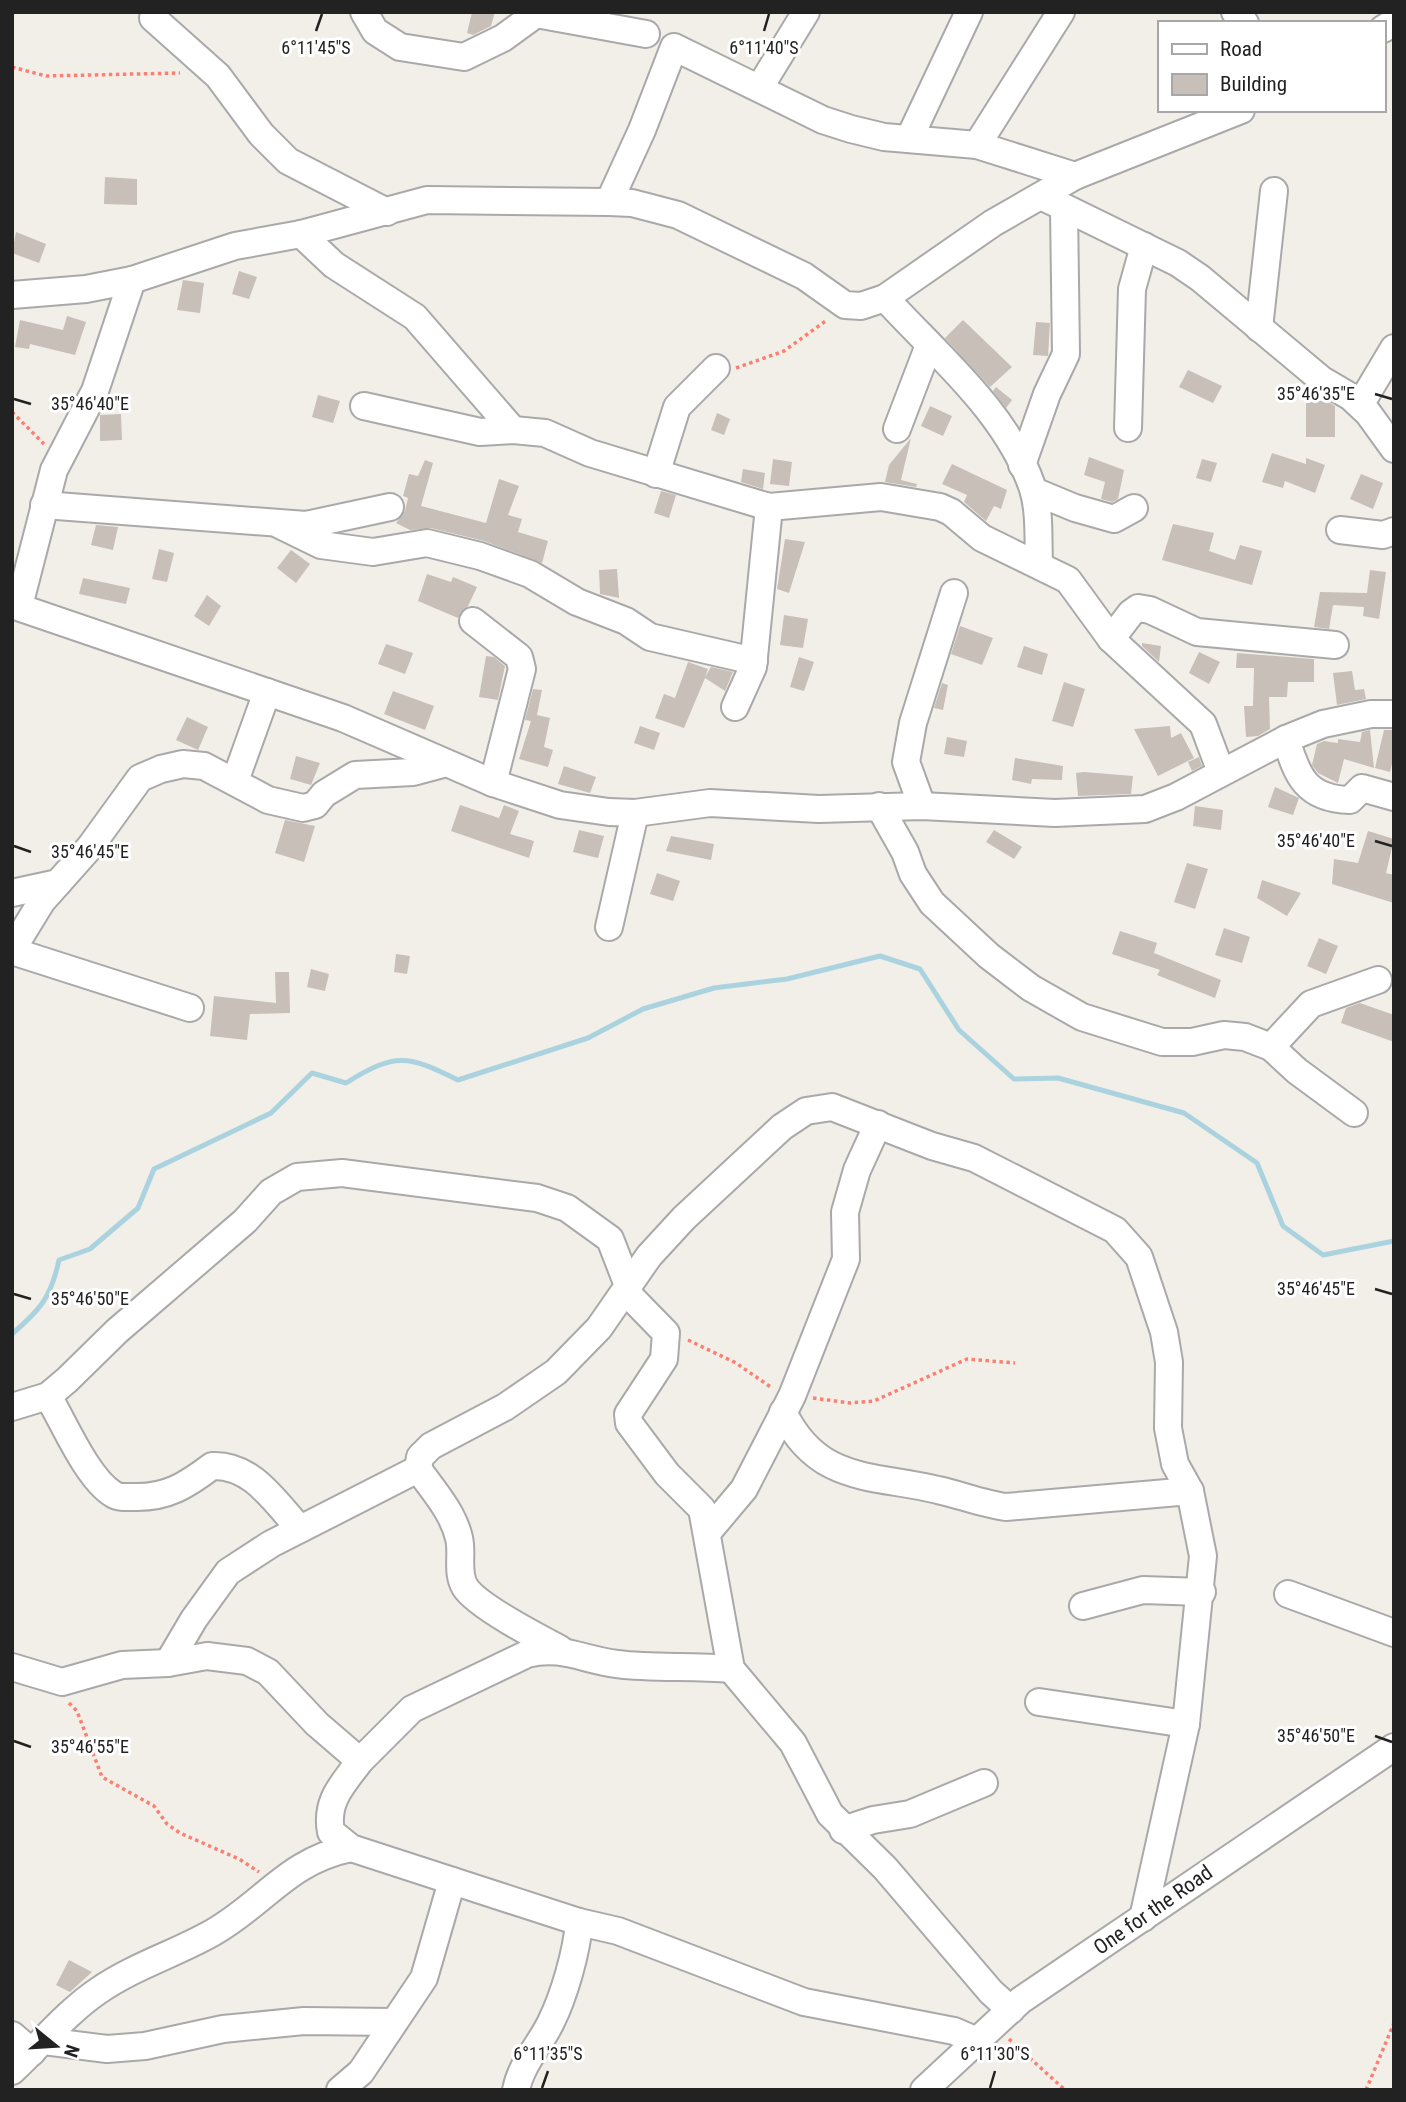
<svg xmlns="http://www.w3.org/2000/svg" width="1406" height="2102" font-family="'Roboto Condensed',sans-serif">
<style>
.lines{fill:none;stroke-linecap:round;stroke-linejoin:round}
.stream{stroke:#aad3df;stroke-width:5}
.building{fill:#c7bfb8}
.minor-casing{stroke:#a9a9a9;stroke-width:30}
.path{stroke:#fa8072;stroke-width:3.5;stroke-dasharray:3.5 3.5;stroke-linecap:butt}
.minor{stroke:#fff;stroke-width:26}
.ticks{fill:none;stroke:#222;stroke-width:2.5}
.labels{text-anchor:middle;stroke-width:6;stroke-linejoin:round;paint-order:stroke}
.street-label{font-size:21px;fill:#222;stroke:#fff}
.ticks-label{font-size:18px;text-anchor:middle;fill:#222;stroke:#fff;stroke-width:6;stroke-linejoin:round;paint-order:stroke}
</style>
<rect width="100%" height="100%" fill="#f2efe9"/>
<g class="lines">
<path class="stream" d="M12 1334C41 1309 51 1297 59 1260L90 1249 138 1208 154 1169 271 1113 312 1073 346 1083C395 1052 408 1055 458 1080L588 1038 643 1009 714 988 787 979 880 956 920 969 959 1030 1014 1079 1058 1078 1184 1113 1257 1163 1283 1226 1323 1255 1394 1241"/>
</g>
<g class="building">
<path d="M472 12H495L491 26 473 35 467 33Z"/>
<path d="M105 177 137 179V205L104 204Z"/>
<path d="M16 232 46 244 39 263 12 253Z"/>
<path d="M239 271 257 277 249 299 232 294Z"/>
<path d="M183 280 204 283 200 313 177 310Z"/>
<path d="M67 316 86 322 75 355 30 344 29 349 15 347 20 320 63 330Z"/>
<path d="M963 320 1012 367 990 387 945 338Z"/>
<path d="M1036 322 1050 323 1048 356 1033 355Z"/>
<path d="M1188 370 1222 386 1213 403 1179 387Z"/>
<path d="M996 387 1012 400 1006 408 993 391Z"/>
<path d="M318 395 340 401 333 423 312 417Z"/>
<path d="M1306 401H1327L1335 406V437H1306Z"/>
<path d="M930 406 952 416 943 436 921 426Z"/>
<path d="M717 413 730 419 724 435 711 430Z"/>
<path d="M121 414 122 440 100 441V415Z"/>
<path d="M911 438 901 480 917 484 916 487 885 482 889 465Z"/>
<path d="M1272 453 1306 464V458L1325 465 1315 493 1285 481 1283 488 1262 482Z"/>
<path d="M1089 457 1124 470 1118 499 1112 502 1101 499 1105 482 1084 475Z"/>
<path d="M773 459 792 462 789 486 770 484Z"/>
<path d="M1202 459 1217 463 1211 482 1196 478Z"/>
<path d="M425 460 433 463 421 506 486 523 499 479 519 486 508 515 522 519 518 532 548 541 542 563 484 541 431 528 410 530 396 523 405 511 408 498 403 496 409 474 418 476Z"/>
<path d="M952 464 1007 490 1001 509 994 506 986 521 964 502 967 495 942 484Z"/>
<path d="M743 469 765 473 763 489 741 482Z"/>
<path d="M1361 474 1383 483 1373 509 1350 499Z"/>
<path d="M661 491 676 495 669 518 654 513Z"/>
<path d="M1173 524 1214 533 1209 551 1235 560 1240 545 1262 551 1252 585 1162 560Z"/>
<path d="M96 525 118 527 113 550 91 545Z"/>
<path d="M785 539 805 542 789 593 777 589Z"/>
<path d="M159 549 174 553 167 582 152 579Z"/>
<path d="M291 550 310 564 296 583 277 568Z"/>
<path d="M617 569 619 598 600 594 599 570Z"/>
<path d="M1370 570 1386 572 1379 619 1363 616 1364 607 1333 605 1329 629 1314 627 1320 592 1367 593Z"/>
<path d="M427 574 451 582 453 577 477 587 468 606 458 618 418 601Z"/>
<path d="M83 578 130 588 126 604 79 594Z"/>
<path d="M207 595 221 606 209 626 194 616Z"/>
<path d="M784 615 808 619 803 648 780 645Z"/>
<path d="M960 626 993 638 982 665 951 654Z"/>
<path d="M1142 643 1161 646 1159 662 1142 646Z"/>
<path d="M386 644 413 653 405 674 378 664Z"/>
<path d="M1024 646 1048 654 1042 675 1017 667Z"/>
<path d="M1199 652 1220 662 1209 684 1189 673Z"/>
<path d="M1237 653 1314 659V682H1288L1287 697H1269L1270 729 1258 736 1246 737 1244 706H1253L1254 668H1236Z"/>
<path d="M486 656 494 657 505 666 498 700 479 697Z"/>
<path d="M799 657 814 662 804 691 790 687Z"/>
<path d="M688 662 708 669 705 677 711 667 733 672 725 691 705 678 684 728 655 718 664 694 675 698Z"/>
<path d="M1352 671 1355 690 1364 689 1366 699 1337 705 1333 673Z"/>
<path d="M1064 682 1085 689 1073 727 1052 721Z"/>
<path d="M942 683 948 685 943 710 934 708Z"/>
<path d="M533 689 542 690 537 715 550 718 544 747 553 750 548 767 519 759 531 721 525 720Z"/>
<path d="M393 691 434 706 425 730 384 714Z"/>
<path d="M187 717 208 727 198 750 176 740Z"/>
<path d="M640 726 660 733 654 750 634 743Z"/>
<path d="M1170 726 1171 738 1181 733 1194 758 1158 776 1134 729Z"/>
<path d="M1370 730 1374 768 1344 759 1338 783 1318 773 1312 765 1317 744 1324 741 1338 743V739L1360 742 1362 732Z"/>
<path d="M1384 730H1394V756L1390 772 1375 768Z"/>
<path d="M947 737 967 741 964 757 944 754Z"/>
<path d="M296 756 320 763 311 785 290 779Z"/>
<path d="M1199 757 1202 766 1192 771 1188 762Z"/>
<path d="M1015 758 1063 766 1062 780 1032 779 1031 784 1012 780Z"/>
<path d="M564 766 596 777 590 793 558 784Z"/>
<path d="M1084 772 1133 776 1131 794 1078 796 1076 773Z"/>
<path d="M1275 787 1299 798 1293 815 1268 807Z"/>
<path d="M460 805 499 818 504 805 519 811 510 834 534 841 529 858 451 831Z"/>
<path d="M1195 806 1223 810 1221 830 1193 826Z"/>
<path d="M285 820 315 826 304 862 275 853Z"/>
<path d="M579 830 604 836 598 858 573 852Z"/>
<path d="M994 830 1022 847 1014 859 986 842Z"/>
<path d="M1368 831 1394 839 1386 873 1394 875V903L1332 884 1334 859 1358 863Z"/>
<path d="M671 836 714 844 711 860 666 851Z"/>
<path d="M1187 863 1208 869 1195 909 1174 902Z"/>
<path d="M657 873 680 881 673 901 650 894Z"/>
<path d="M1262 880 1301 893 1287 916 1257 898Z"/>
<path d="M1224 928 1250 937 1242 963 1215 955Z"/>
<path d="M1120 931 1157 943 1154 953 1221 980 1215 998 1157 975 1160 970 1112 954Z"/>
<path d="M1319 938 1338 946 1326 974 1307 966Z"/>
<path d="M396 954 410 956 407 974 394 972Z"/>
<path d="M311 969 329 974 325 991 307 987Z"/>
<path d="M275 972H289L290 1013 250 1014 247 1040 210 1036 214 996 276 1003Z"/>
<path d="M1360 1003 1394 1015V1042L1341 1023 1346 1008Z"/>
<path d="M69 1960 92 1972 70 1992 56 1985Z"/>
</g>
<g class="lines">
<defs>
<g id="minor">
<path d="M364 12 375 31 400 47 464 57 503 38 536 14 646 34"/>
<path d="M1235 12 1245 23"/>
<path d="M153 18 218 76 261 134 288 161 387 212"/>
<path d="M1383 29 1394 22"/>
<path d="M760 87 806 12"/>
<path d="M909 139 969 12"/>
<path d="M977 145 1061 12"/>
<path d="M1041 196 1178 263 1200 278 1322 380 1351 397 1368 413 1394 449"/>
<path d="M609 202 642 130 674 47 823 120 851 129 884 137 977 145 1075 176"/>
<path d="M301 234 334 265 415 317 513 430"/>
<path d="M12 295 86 289 132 280 235 246 301 234 427 200 609 202 632 203 678 215 804 276 845 305 861 306 885 298 993 223 1075 176 1241 110"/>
<path d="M885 298C937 355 1008 413 1033 489 1040 511 1038 541 1039 564"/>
<path d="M1259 328 1274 191"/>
<path d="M1360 405 1394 348"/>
<path d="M364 406 480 432 513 430 545 433 590 453 769 507 881 497 940 507 951 512 982 538 1068 580 1111 639 1203 724 1221 772"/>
<path d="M1128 428 1132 289 1144 246"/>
<path d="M897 429 929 345"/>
<path d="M1022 465 1047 394 1066 354 1064 209"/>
<path d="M656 474 677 407 716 368"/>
<path d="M1034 491 1075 508 1114 519 1134 508"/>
<path d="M44 505 306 525 390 507"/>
<path d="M280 525 321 545 373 552 427 543 480 556 530 574 577 602 626 621 650 637 754 661"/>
<path d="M1340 530 1383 535 1394 531"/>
<path d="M12 605 343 718 493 783 560 805 609 812 635 813 710 803 819 809 922 806 1055 813 1145 809 1176 797 1286 739 1323 724 1371 714H1394"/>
<path d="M19 606 54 470 95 391 132 280"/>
<path d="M473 621 519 657 522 669 493 783"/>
<path d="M1111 639 1131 613 1138 608 1150 610 1197 632 1335 645"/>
<path d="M735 707 753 667 769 507"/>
<path d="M1286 739C1297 776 1306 799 1350 800L1362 788 1394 797"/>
<path d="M235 781 267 692"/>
<path d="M879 806 905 852 913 874 932 903 989 956 1031 988 1082 1017 1162 1042H1192L1224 1035 1245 1037 1271 1047 1297 1071 1354 1113"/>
<path d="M922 806 906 762 913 723 954 593"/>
<path d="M12 893 58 883 90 847 140 778 161 769 183 764 204 766 268 800 303 808 315 805 324 794 355 775 413 772 443 764"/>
<path d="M609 927 635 813"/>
<path d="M12 950 42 901 58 883"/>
<path d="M12 951 190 1008"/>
<path d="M1271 1047 1311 1004 1378 980"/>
<path d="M626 1292 666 1333 664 1359 628 1414 629 1423 667 1474 702 1509 731 1669 793 1743 830 1814 885 1868 991 1992 1011 2010"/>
<path d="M48 1396C64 1423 87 1478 113 1494 119 1498 127 1497 134 1497 167 1498 187 1485 212 1466 252 1464 275 1502 300 1529"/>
<path d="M12 1407 48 1396 67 1380 117 1331 245 1221 271 1192 297 1177 342 1173 537 1198 567 1208 610 1239 629 1288"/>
<path d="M783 1412C818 1484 872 1474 938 1490 961 1495 983 1504 1006 1507L1190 1491"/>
<path d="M707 1533 744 1489 792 1396 846 1259 845 1212 857 1170 878 1124"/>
<path d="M1288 1594 1394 1633"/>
<path d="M1083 1606 1143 1590 1202 1592"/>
<path d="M560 1649C539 1638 477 1606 465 1587 456 1572 463 1554 459 1538 453 1512 433 1490 418 1469L420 1457 431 1446 505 1407 556 1372 599 1328 649 1256 684 1218 782 1127 806 1111 832 1107 932 1146 974 1158 1115 1230 1139 1257 1164 1332 1169 1362 1168 1428 1175 1464 1190 1491 1203 1556 1186 1724 1143 1918"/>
<path d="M168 1663 194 1619 228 1572 271 1544 418 1469"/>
<path d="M12 1667 62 1682 122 1665 168 1663 207 1656 247 1661 268 1672 317 1724 360 1761C343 1784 325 1801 331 1832L351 1848 579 1922 618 1931 804 2002 954 2031 977 2041"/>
<path d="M1039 1702 1186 1724"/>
<path d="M360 1761 412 1709 527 1654C562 1645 583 1660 617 1664 654 1669 693 1665 731 1669"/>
<path d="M843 1830 873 1820 910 1814 984 1783"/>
<path d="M12 2035 32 2052"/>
<path d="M44 2041 107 2049 145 2046 223 2029 304 2021 394 2022"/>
<path d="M12 2071C41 2044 66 2013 98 1991 134 1966 175 1954 212 1933 265 1903 287 1861 351 1848"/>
<path d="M340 2090 361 2072 424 1978 452 1881"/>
<path d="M516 2090C521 2064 540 2045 551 2022 564 1996 577 1951 579 1922"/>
<path d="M924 2090 1021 2000 1394 1747"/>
</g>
</defs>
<use href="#minor" class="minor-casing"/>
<g class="path">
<path d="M12 67 46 76 180 73"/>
<path d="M736 368 784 351 827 320"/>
<path d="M12 412 44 444"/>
<path d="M688 1340 736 1363 772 1388"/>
<path d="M813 1398 850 1403 874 1401 967 1359 1015 1363"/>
<path d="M69 1703 77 1711 102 1777 154 1806 167 1824 180 1833 239 1859 259 1872"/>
<path d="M1009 2039 1065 2090"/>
<path d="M1366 2090 1394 2023"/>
</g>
<use href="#minor" class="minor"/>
</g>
<path class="ticks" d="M316 31 322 14M764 31 769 14M1375 394 1392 399M14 399 31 404M1375 841 1392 846M14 846 31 852M1375 1289 1392 1294M14 1294 31 1299M1375 1736 1392 1742M14 1741 31 1747M542 2088 548 2071M990 2088 995 2071"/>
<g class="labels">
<g class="street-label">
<text transform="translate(1153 1910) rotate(-35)" y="7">One for the Road</text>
</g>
</g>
<g class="ticks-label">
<text x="316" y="54">6°11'45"S</text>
<text x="764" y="54">6°11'40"S</text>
<text x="1316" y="400">35°46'35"E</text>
<text x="90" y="410">35°46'40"E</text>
<text x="1316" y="847">35°46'40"E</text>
<text x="90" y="858">35°46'45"E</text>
<text x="1316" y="1295">35°46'45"E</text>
<text x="90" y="1305">35°46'50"E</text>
<text x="1316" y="1742">35°46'50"E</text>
<text x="90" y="1753">35°46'55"E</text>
<text x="548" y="2060">6°11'35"S</text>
<text x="995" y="2060">6°11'30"S</text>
</g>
<rect width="1406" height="2102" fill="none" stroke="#222222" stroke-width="28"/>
<rect x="1158" y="21" width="228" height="91" fill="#ffffff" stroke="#a7a7a7" stroke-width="2"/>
<rect x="1172" y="44" width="35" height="10" fill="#ffffff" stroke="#a7a7a7" stroke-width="2"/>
<text x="1220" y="56" font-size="21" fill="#222222">Road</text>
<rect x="1172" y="74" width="35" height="21" fill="#c7bfb8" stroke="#a7a7a7" stroke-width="2"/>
<text x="1220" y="91" font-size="21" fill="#222222">Building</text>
<g transform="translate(56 2046) rotate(108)" stroke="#ffffff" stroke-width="5" paint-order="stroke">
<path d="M0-5L12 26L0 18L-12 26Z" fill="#222222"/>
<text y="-10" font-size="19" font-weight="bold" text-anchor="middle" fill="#222222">N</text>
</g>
</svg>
